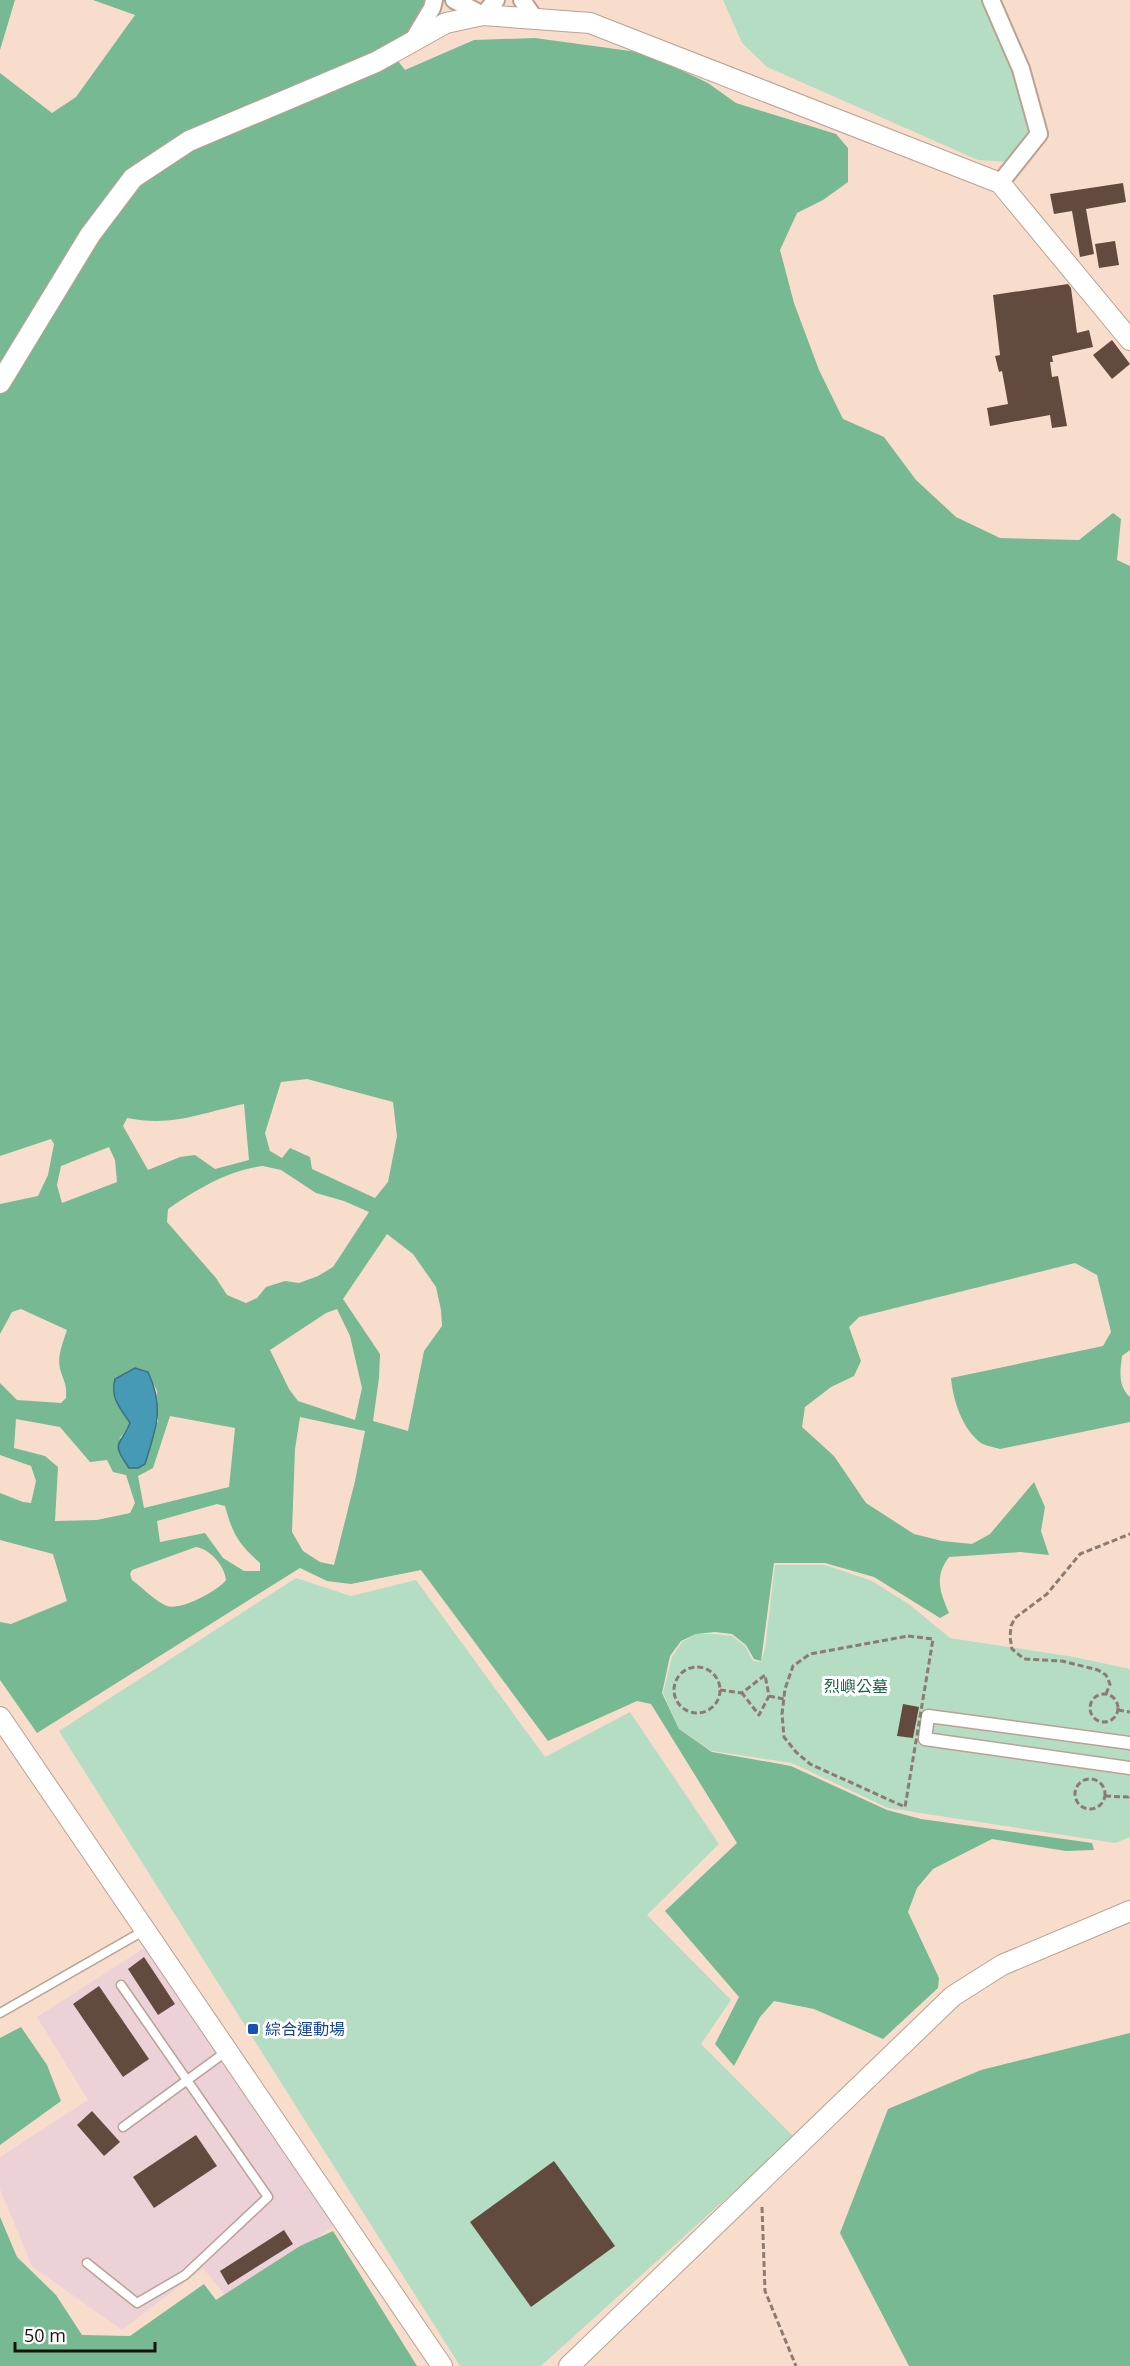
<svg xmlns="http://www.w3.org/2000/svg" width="1130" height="2366" font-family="'Open Sans','Noto Sans TC',sans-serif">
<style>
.industrial{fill:#ecd1d7}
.green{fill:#b4ddc3}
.forest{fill:#76b992;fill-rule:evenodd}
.water{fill:#479ab6;stroke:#3a7183;stroke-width:1.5}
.building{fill:#624a3f}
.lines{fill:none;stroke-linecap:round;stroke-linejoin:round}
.service-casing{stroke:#bba191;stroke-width:11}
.pedestrian-casing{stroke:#bba191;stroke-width:15}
.minor-casing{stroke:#bba191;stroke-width:20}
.tertiary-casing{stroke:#bba191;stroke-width:22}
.path{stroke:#8d7b70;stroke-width:3;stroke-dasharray:6 3;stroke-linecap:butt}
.service{stroke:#fff;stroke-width:8}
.pedestrian{stroke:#fff;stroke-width:12}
.minor{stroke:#fff;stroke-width:16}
.tertiary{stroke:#fff;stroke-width:20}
.transit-dot{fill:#1a4fb4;stroke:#fff;stroke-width:2}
.labels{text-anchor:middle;stroke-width:6;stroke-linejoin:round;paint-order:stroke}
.park-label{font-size:16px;fill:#176540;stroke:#fff}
.transit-label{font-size:16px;fill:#164399;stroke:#fff;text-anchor:start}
</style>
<rect width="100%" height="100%" fill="#f8ddcd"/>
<path class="industrial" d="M146 1947 333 2226 229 2300 203 2268 122 2330 32 2266 0 2189V2157L88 2100 37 2017Z"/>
<g class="green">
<path d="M723 0H993L1025 76 1032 141 1010 162 978 160 767 67 742 43Z"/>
<path d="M775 1565H825L872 1581 910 1605 950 1638 1074 1657 1130 1669V1837L1115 1843 888 1808 792 1763 712 1751 679 1729 663 1693 672 1657 682 1642 696 1634H715L732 1636 745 1646 753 1661 761 1662 765 1649Z"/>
<path d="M296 1578 351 1596 416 1580 545 1757 630 1712 719 1844 647 1915 731 2000 701 2044 794 2137 541 2366H460L59 1731Z"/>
</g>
<g class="forest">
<path d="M0 0H15L0 50Z"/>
<path d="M93 0H426L415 28 388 48 405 70 474 40 535 38 645 53 708 83 736 103 836 134 848 148V182L823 200 797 213 780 250 794 303 819 370 843 419 884 437 916 480 956 517 1000 538 1079 540 1113 513 1121 519 1117 560 1130 566V1350L1122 1356C1120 1372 1118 1386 1130 1397V1422L1000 1449C994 1447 986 1446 981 1443 962 1429 953 1400 951 1378L1103 1346 1111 1332 1097 1275 1075 1263 859 1317 849 1327 861 1361 854 1376 831 1387 805 1407 802 1427 834 1456 866 1503 914 1534 942 1541 972 1544 990 1534 1034 1482 1045 1507 1041 1531 1049 1555 1020 1552 949 1557C934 1577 940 1592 949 1613L940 1618 874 1577 825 1563H774L761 1661 754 1659 746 1645 732 1634 715 1632 696 1634 681 1641 670 1656 662 1693 679 1729 712 1752 791 1766 887 1810 921 1819 1092 1843 1094 1850 1066 1851 992 1839 933 1869 917 1888 908 1912 939 1978 938 1988 883 2039 814 2009 774 2001 760 2017 734 2066 715 2044 739 1997 665 1911 737 1843 651 1704 637 1701 548 1741 421 1570 351 1584 327 1581 300 1568 37 1733 0 1680V1622L11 1624 67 1601 53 1554 0 1540V1493L23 1502 31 1503 36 1481 31 1466 0 1455V1383L17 1400 61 1403 66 1398C67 1384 64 1382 60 1369 57 1356 63 1342 67 1330L21 1309 12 1312 0 1334V1204L38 1196 48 1175 54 1144 51 1139 0 1156V73L52 113 76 97 135 15ZM307 1079 393 1102 397 1136 388 1182 375 1198 312 1169 310 1157 290 1148 282 1158 270 1151 265 1133 281 1082ZM244 1104 249 1160 215 1169 195 1155 180 1157 148 1170 123 1126 127 1118C173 1127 200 1113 244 1104ZM109 1147 115 1160 117 1182 62 1203 57 1185 61 1166ZM263 1166 281 1170 316 1193 344 1201 369 1212 333 1267 318 1276 299 1283 285 1281 266 1287 257 1298 246 1303 227 1295 216 1278 167 1222 168 1209C196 1190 228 1170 263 1166ZM387 1234 413 1254 436 1287 441 1310 442 1326 424 1351 408 1431 373 1421 379 1378 380 1354 343 1299ZM337 1309 350 1336 362 1388 355 1420 298 1401 289 1389 270 1350 326 1313ZM148 1372 157 1391 158 1422 119 1439C135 1422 140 1394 148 1372ZM170 1416 235 1428 229 1487 144 1508 138 1476 153 1468ZM300 1417 365 1431 355 1481 334 1565 320 1562 303 1551 292 1532 295 1449ZM16 1419 60 1427 90 1462 107 1460 113 1472 126 1475 135 1503 130 1513 97 1520 55 1521 58 1467 45 1456 14 1448ZM217 1504 225 1506C233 1535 238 1543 260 1563V1571H244L223 1558 205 1533 160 1542 157 1521ZM196 1547C210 1549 225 1566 226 1580 218 1591 180 1611 167 1606 155 1601 143 1588 132 1580L130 1574 132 1570Z"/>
<path d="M21 2027 47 2065 61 2101 0 2145V2038Z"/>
<path d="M1130 2033V2366H909L840 2233 888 2109 981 2070Z"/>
<path d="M0 2217 17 2257 56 2295 82 2335 130 2336 204 2284 216 2300 300 2246 333 2231 417 2366H0Z"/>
</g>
<path class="water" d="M135 1368 148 1372C165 1408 156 1428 145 1464L138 1468H129C110 1441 120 1447 130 1423 120 1408 110 1398 115 1379Z"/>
<g class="building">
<path d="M1123 183 1126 202 1086 209 1094 254 1080 257 1072 211 1054 214 1050 194Z"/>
<path d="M1115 241 1119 265 1099 268 1095 244Z"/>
<path d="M1068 284 1071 288 1077 333 1089 330 1093 347 1052 356 1053 362H1050L1052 377 1058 376 1067 426 1052 428 1050 415 990 426 987 408 1008 404 1002 371 999 372 995 356 1000 355 993 295Z"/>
<path d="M1112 340 1130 364 1112 379 1093 355Z"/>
<path d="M903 1704 919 1707 913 1738 897 1736Z"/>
<path d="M144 1957 175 2004 158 2015 128 1969Z"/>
<path d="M99 1986 149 2059 123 2077 73 2004Z"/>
<path d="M92 2111 120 2142 104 2156 77 2125Z"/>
<path d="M196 2135 217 2166 154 2208 133 2177Z"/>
<path d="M554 2161 615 2246 531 2307 470 2222Z"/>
<path d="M284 2230 293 2244 228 2285 220 2271Z"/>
</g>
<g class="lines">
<defs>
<g id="service">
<path d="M0 2013 145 1930"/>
<path d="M123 2127 227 2051"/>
<path d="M87 2263 137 2303 185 2275 268 2197 121 1985"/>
</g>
<path id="pedestrian" d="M1130 1743 928 1716 925 1739 1130 1768"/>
<g id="minor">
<path d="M454 0 483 15 496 0"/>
<path d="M522 0 535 19"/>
<path d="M991 0 1021 69 1039 134 1000 183"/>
<path d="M413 40 432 8 434 0"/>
</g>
<g id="tertiary">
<path d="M0 383 90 235 133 178 189 141 376 62 446 23 483 15 590 23 1000 183 1130 340"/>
<path d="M0 1717 442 2366"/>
<path d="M569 2366 953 1996 1002 1965 1130 1911"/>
</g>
</defs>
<use href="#service" class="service-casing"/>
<use href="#pedestrian" class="pedestrian-casing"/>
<use href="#minor" class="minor-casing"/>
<use href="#tertiary" class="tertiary-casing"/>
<g class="path">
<path d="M908 1636 933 1639 905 1807 810 1764 796 1752 784 1737 782 1714 785 1689 793 1666 810 1654Z"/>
<circle cx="697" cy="1690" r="23"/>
<path d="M720 1690 742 1693 765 1675 769 1696 759 1715 742 1693"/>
<circle cx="1104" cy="1708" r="14"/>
<path d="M1106 1694 1110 1684 1106 1675 1098 1670 1062 1661 1024 1659 1012 1649 1010 1637 1011 1626 1015 1618 1047 1594 1080 1554 1130 1534"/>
<path d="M769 1696 784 1699"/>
<path d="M1118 1710 1130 1712"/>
<circle cx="1090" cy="1794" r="15"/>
<path d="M1105 1796 1128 1797 1130 1795"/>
<path d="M762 2207 765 2291 796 2366"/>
</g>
<use href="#service" class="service"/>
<use href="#pedestrian" class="pedestrian"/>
<use href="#minor" class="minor"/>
<use href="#tertiary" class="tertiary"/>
</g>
<rect class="transit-dot" x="247" y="2023" width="12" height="12" rx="3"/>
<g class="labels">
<g class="park-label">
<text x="856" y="1692">烈嶼公墓</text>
</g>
<g class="transit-label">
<text x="265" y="2035">綜合運動場</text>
</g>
</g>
<path d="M15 2342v9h140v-9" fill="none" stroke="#1b120d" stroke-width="3"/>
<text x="24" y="2342" font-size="18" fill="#1b120d" stroke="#ffffff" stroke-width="4.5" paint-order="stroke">50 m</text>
</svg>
